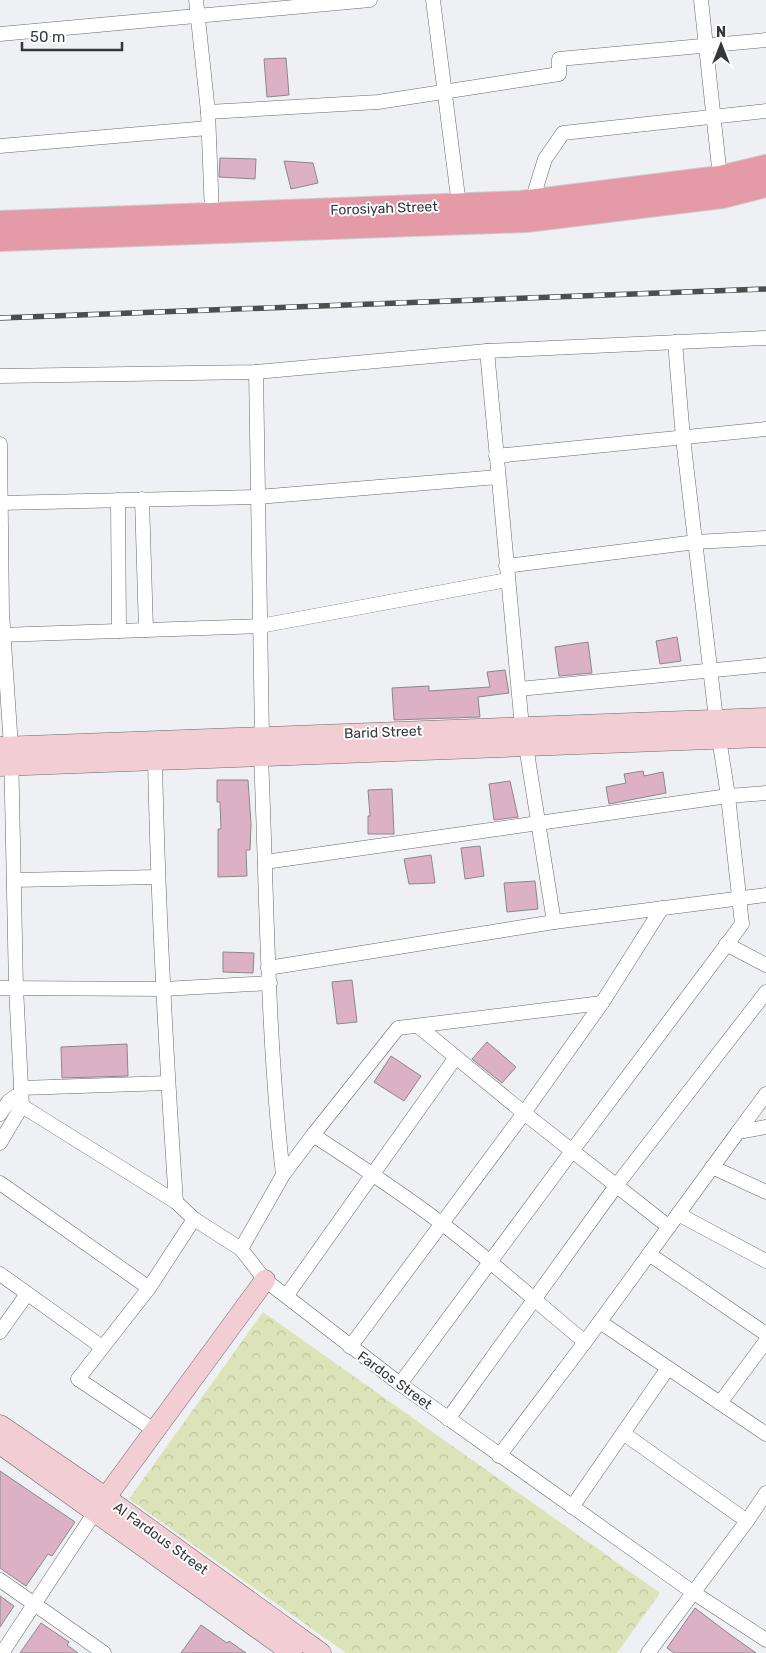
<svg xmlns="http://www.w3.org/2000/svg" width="766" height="1653" font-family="Rubik,sans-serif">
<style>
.park{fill:url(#park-crowns)}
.building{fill:#dcb1c5;stroke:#8b8889}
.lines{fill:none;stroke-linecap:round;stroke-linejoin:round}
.street-casing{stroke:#67686a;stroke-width:15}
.secondary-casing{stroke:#67686a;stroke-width:21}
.primary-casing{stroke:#cbcbcb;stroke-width:24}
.street{stroke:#fff;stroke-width:14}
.secondary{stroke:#f2cdd3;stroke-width:20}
.primary{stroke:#e59aa7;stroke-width:22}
.rail-casing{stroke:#4d4d4e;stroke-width:5.5}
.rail{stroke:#fcfdff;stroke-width:4;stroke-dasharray:11;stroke-linecap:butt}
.labels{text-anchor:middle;stroke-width:4;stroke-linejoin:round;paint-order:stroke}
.street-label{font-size:14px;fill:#373738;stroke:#fcfdff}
</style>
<defs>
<pattern id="park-crowns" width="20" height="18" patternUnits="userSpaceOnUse" patternTransform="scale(1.25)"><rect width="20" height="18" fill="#dde3b9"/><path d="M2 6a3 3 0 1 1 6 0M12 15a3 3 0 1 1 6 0" fill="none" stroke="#bec3a0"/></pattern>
</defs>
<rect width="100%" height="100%" fill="#eff0f3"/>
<path class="park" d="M263 1312 660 1593 617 1653H346L129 1499Z"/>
<g class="building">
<path d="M286 58 289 95 267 97 264 59Z"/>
<path d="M220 158 256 159 255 179 219 177Z"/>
<path d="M284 161 313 163 318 183 291 189Z"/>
<path d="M677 637 681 661 660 664 656 641Z"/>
<path d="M588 642 592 673 559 676 555 647Z"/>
<path d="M505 670 509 693 478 697 480 717 394 720 392 688 429 686V691L490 687 487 672Z"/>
<path d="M643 771 644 776 663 772 666 793 609 804 606 787 626 783 624 774Z"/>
<path d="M217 780H248L251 824 250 850H246L247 876 218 877V829H221L220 802H217Z"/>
<path d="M510 781 518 817 494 820 489 784Z"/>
<path d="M392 789 394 834H368V816H370L368 790Z"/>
<path d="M480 846 484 876 465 879 461 848Z"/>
<path d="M431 855 435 883 409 884 404 859Z"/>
<path d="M535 881 538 909 507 912 504 883Z"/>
<path d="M223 952 254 953 253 973 223 972Z"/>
<path d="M352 980 357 1022 337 1024 332 982Z"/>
<path d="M487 1042 516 1067 502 1083 472 1059Z"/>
<path d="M127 1044 128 1076 62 1078 61 1047Z"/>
<path d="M391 1056 421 1076 404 1101 374 1082Z"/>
<path d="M0 1471 75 1522 52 1556 48 1554 26 1586 0 1568Z"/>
<path d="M0 1596 14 1606 0 1627Z"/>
<path d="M695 1608 728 1633 756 1653H674L667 1648Z"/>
<path d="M41 1623 69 1642 67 1645 78 1653H20Z"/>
<path d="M201 1625 227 1643 229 1641 246 1653H181Z"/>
</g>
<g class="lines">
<defs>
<g id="street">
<path d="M196 0 208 112 212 214"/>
<path d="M433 0 459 205"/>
<path d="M701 0 720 177"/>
<path d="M0 34 370 0"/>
<path d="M208 112 378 102 559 74V59L766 40"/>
<path d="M0 146 208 128"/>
<path d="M532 201 545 159 563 133 766 111"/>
<path d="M675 342 683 438 716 719"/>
<path d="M487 351 522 727"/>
<path d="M256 372 262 737 261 756C267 896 267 1036 283 1175"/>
<path d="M0 376 256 372 487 351 766 338"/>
<path d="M0 444 2 613 11 747 16 987 22 1106 0 1143"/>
<path d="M496 456 766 429"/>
<path d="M142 499 146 630"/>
<path d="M118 500 119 631"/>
<path d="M0 503 258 497 498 477"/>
<path d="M506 566 696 542 766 538"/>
<path d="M0 635 260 626 507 580"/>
<path d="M519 689 766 665"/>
<path d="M526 746 554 922"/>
<path d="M155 760C158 908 166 1055 176 1202"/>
<path d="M265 862 728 796 766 793"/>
<path d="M14 880 157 877"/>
<path d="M726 944 766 965"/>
<path d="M268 968 554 922 766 895"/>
<path d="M0 988 164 989 270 983"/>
<path d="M418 1026 524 1113 669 1227"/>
<path d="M21 1088 168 1083"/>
<path d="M9 1101 22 1106 176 1202 194 1219 241 1249 265 1280 400 1384 694 1593 766 1640"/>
<path d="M0 1114 9 1101 16 1096"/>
<path d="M738 1132 766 1094"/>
<path d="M313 1135C356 1163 400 1192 441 1223 491 1260 537 1303 585 1342"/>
<path d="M712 1167 766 1192"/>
<path d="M0 1183 149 1288"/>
<path d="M678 1214 766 1261"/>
<path d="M241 1249 283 1175 313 1135 398 1028 602 1003"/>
<path d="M649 1254 766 1334"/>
<path d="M0 1274 102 1347"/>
<path d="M287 1295 456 1057"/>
<path d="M600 1322 766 1434"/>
<path d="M0 1332 27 1294"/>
<path d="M350 1347 524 1113 602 1003 662 908"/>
<path d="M400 1384 572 1151 742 924 728 796 719 738"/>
<path d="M720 1403 766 1341"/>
<path d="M448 1419 616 1186 766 992"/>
<path d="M154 1430 78 1379 149 1288 194 1219"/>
<path d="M623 1433 747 1521"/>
<path d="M499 1456 585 1342 738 1132 766 1127"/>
<path d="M572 1507 668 1368"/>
<path d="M0 1580 104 1653"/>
<path d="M2 1653 95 1512"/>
<path d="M648 1653 747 1521 766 1493"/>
</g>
<g id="secondary">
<path d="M0 747 766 718"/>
<path d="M0 766 766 737"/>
<path d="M0 1425 105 1497 321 1653"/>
<path d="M0 1444 292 1653"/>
<path d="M98 1508 265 1280"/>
</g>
<g id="primary">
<path d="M0 222 521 202 720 177 766 166"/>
<path d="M0 240 526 221 722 197 766 186"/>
</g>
</defs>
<use href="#street" class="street-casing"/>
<use href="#secondary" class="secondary-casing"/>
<use href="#primary" class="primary-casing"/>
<use href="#street" class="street"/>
<use href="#secondary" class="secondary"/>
<use href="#primary" class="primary"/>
<defs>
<path id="rail" d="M0 318 766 289"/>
</defs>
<use href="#rail" class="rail-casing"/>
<use href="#rail" class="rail"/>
</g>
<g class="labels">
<g class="street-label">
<text transform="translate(384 208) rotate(-2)" y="5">Forosiyah Street</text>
<text transform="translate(383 732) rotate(-2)" y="5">Barid Street</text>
<text transform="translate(395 1380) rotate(36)" y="5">Fardos Street</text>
<text transform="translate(161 1538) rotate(36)" y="5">Al Fardous Street</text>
</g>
</g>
<g transform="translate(721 45)" stroke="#fcfdff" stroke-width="4" paint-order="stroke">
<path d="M0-4L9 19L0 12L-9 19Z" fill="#373738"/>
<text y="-8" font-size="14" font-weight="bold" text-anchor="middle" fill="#373738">N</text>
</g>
<path d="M22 42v8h100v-8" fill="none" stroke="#373738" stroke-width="2.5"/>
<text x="30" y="42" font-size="15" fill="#373738" stroke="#fcfdff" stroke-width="4" paint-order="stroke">50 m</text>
</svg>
